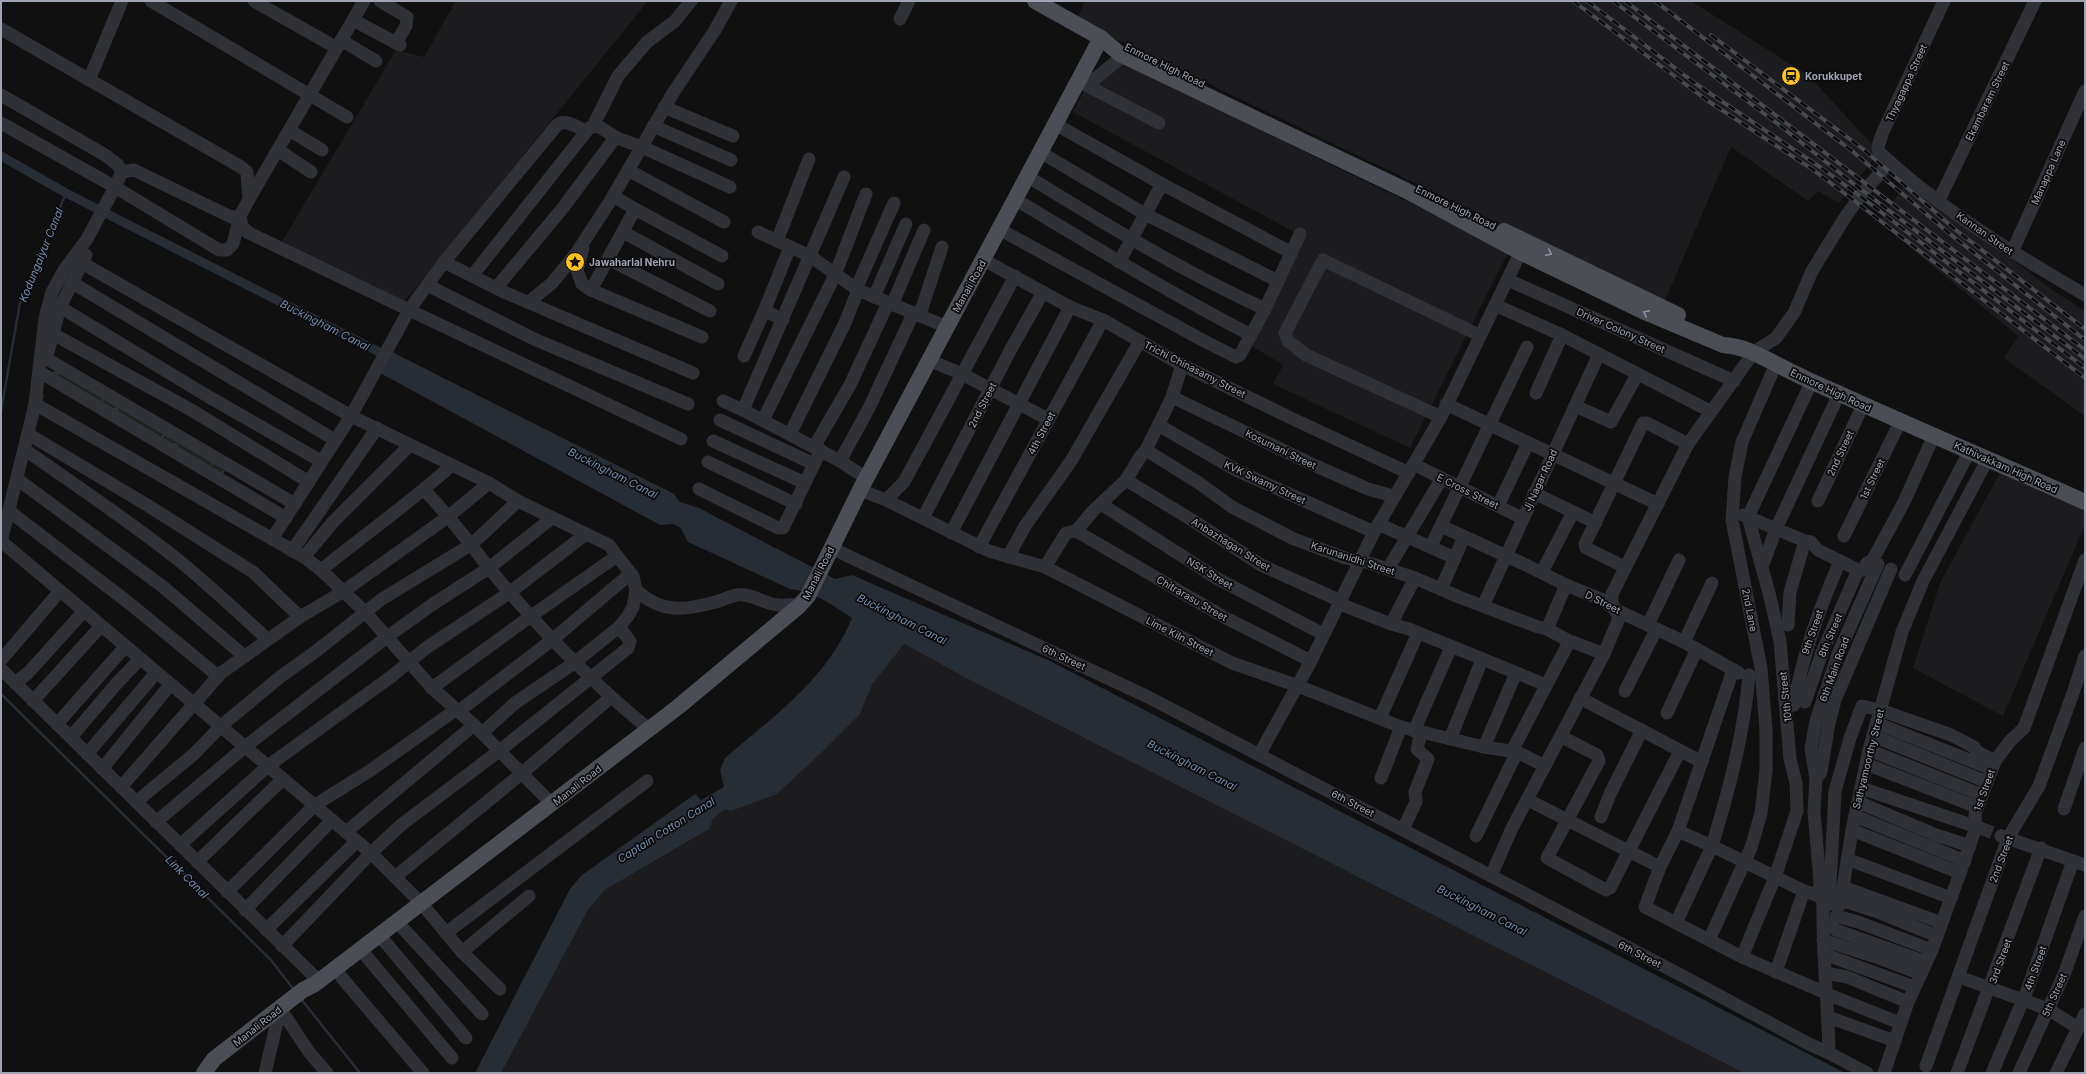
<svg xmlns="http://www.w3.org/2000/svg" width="2086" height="1074" font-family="Inter,sans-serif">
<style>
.built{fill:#1c1c1e}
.park{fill:url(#park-crowns)}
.water{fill:#262d35}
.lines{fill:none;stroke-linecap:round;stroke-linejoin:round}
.stream{stroke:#262d35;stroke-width:2.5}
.canal{stroke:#262d35;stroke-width:9}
.minor-tunnel{stroke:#2d2e31;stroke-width:13;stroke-dasharray:13 6;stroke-linecap:butt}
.minor{stroke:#303136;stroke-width:13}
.major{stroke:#4c4e56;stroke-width:16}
.rail-casing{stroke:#474950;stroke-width:4}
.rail{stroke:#0b0b0c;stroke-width:2.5;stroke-dasharray:8;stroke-linecap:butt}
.oneway{stroke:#8f93a0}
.labels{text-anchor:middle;stroke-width:3.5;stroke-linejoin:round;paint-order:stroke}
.street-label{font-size:10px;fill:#a0a4b3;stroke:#0b0b0c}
.poi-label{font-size:10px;font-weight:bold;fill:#a0a4b3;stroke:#0b0b0c;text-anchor:start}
.water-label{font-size:11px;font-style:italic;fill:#7390b2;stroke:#0b0b0c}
</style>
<defs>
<pattern id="park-crowns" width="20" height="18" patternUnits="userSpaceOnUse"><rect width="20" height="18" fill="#1c241d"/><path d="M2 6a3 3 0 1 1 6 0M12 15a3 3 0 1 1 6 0" fill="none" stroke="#3a413b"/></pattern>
</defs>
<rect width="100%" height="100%" fill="#101011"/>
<g class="built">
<path d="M456 1H648L404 302 280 245 396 50 424 57Z"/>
<path d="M1085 1H1691L1809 76 1879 152 1839 203 1818 191 1808 201 1731 147 1664 303 1076 20Z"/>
<path d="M1120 62 1509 251 1410 448 1273 384 1283 365 1252 346 1305 238 1073 112 1085 89Z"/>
<path d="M1908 180 2054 291 2085 311V416L2004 358 2018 336 1879 222Z"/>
<path d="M2001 471 2085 503V525L2003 716 1913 668 1940 583Z"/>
<path d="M904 644 966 678 1744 1073H501L588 910 605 890 709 829 713 819 725 809 860 714 872 685Z"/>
</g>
<path class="park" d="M56 368 228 465 223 474 51 376Z"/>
<path class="water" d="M392 352 674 494 680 502 699 508 835 579 852 575 1050 661 1845 1073H1744L966 678 904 644 872 685 860 714 820 754 777 794 731 811 725 809 713 819 709 829 605 890 588 910 501 1073H475L570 889 582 875 695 794 701 800 724 787 720 770 725 758C773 717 827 679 852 618 834 606 813 591 790 589L688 542 681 528 673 524 660 525 380 373Z"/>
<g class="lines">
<g class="stream">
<path d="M1 411 20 303 66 193"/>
<path d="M1 694 271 960 294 990"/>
<path d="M301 999 360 1073"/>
</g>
<path class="canal" d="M1 156 66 193 389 357"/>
<path class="minor-tunnel" d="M1980 828 2001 836"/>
<g class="minor">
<path d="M151 1 347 117"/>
<path d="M254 1 337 48"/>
<path d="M380 1 407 17 406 26 396 43"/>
<path d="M1944 1 1882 134 1878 147 1879 152C1940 209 2013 253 2085 295"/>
<path d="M900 19 909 1"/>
<path d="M353 20 400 45"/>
<path d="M1 29 241 167 247 172 249 199"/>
<path d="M341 40 376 61"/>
<path d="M89 80 122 1"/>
<path d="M1078 81 1159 123"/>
<path d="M1090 87 1095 79 1124 55"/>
<path d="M1 95 105 155 118 165 122 172"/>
<path d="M664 107 733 136"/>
<path d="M1 123 115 187 87 239 64 270 52 292 45 318 35 404"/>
<path d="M1055 124 1162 184 1292 253"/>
<path d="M593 126 618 76 647 42 675 21 691 1"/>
<path d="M653 126 731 160"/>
<path d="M289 130 322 150"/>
<path d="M278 150 311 172"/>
<path d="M1040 152 1145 214 1278 281"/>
<path d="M628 170 724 222"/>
<path d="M1027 176C1105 224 1182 271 1265 309"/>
<path d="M844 177 743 410 840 461 866 478"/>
<path d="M1015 199C1093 246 1170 293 1251 335"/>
<path d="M1939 200 2035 1"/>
<path d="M635 209 722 256"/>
<path d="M240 216 231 217 134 170 122 172 115 187 219 250H227L233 244 240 216 248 201 364 1"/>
<path d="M240 216 242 227 249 233 409 310 444 262 557 125C565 118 577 127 586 131"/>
<path d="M999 229 1206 342 1236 357 1240 355 1265 309 1300 234"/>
<path d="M623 232 718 284"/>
<path d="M758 232 810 256 858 290 947 327"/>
<path d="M777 241 809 159"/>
<path d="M583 248 577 270 582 284 591 290 702 337"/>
<path d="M2012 252 2085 91"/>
<path d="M608 259 710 311"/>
<path d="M984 260 1070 307 1103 320 1182 365 1293 419 1409 473"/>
<path d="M444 262 504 292 693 373"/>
<path d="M1119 262 1162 184"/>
<path d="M82 263 351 416 489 483 518 501 609 545 617 556 531 616 432 688"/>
<path d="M472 276 589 128 598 126 617 138"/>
<path d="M1508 280 1734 381"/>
<path d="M71 282 335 440"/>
<path d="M427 285 534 339 688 404"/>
<path d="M496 288 562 209 612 142 617 138 642 147 730 187"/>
<path d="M856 289 894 203"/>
<path d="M591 290 635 209 613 196"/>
<path d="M874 297 906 224"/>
<path d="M529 302 552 283 575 255 609 203 673 93 715 30 731 1"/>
<path d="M892 305 924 230"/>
<path d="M1495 305 1562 335 1710 411"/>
<path d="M60 307 209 397 321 461"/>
<path d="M920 314 942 247"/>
<path d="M783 320 768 312 765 309 790 247"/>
<path d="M53 334 193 411 309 482"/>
<path d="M744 356 765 309"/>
<path d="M47 359 295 504"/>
<path d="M46 360 60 307 86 255"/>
<path d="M929 360 962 374 1048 419"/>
<path d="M43 374 286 518"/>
<path d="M1536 393 1562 335"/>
<path d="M1172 397 1316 466 1368 489 1393 496"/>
<path d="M723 401 743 410"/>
<path d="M35 404 304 557 321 570 365 612 432 688 474 725 552 804"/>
<path d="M1446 404 1658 504"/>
<path d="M1575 406 1611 422 1637 375"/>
<path d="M1441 417 1306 355 1288 341 1285 333 1323 260 1479 335"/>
<path d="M720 420 814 464"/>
<path d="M763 420 835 275 866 194"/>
<path d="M1160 426 1238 471 1374 532"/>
<path d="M28 434 147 505 253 572 300 617"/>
<path d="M790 434 845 323 858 290"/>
<path d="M713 441 805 483"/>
<path d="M814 447 850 385 888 303"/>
<path d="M24 449C75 485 128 520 177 559 208 584 238 612 267 639"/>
<path d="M1146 450 1199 483 1232 507 1294 539 1345 558 1369 563 1415 578 1459 597 1538 627 1547 629 1571 642"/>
<path d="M840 461 869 408 914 312"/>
<path d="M708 462 796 504"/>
<path d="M1415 465 1522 518"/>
<path d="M17 479 162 586 244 656"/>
<path d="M1126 480 1192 520 1261 565 1341 601"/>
<path d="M699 489 778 528H783L821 450"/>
<path d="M424 490C456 522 480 559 510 593 553 642 598 688 649 729"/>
<path d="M860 490 886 500 989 551 1045 567 1232 663 1298 686 1401 727 1484 747 1517 752 1545 766"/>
<path d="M1534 493 1596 523"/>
<path d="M886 500 904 482 1015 276"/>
<path d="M1818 501 1863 405"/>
<path d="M1101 504 1218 579 1323 634"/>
<path d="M1498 506 1528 443"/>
<path d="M9 511 129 603 218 676"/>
<path d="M1743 515 1805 541 1811 542 1818 550 1858 570H1863L1867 563 1872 561"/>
<path d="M923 518 1011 349 1043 292"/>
<path d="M1378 524 1455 558"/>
<path d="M1441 526 1526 565 1566 585 1603 600 1616 610 1684 642 1739 673"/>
<path d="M1076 531 1224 617 1311 661"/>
<path d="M951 533 1070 307"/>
<path d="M1844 536 1900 422"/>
<path d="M272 539 351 416 409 310 681 439"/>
<path d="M1 541 371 853 422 904 462 952 500 989"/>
<path d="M1 542 37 396"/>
<path d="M1429 545 1433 542 1527 347"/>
<path d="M979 547 1103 320"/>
<path d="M831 548 1148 697 1679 974 1807 1043 1829 1053 1867 1073"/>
<path d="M292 551 377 428"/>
<path d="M304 557 333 522 410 445"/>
<path d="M1008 557 1025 526 1071 461 1140 341"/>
<path d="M1872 561 1904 502 1931 442"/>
<path d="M1045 567 1066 533 1076 531 1093 511 1126 480 1140 457 1146 450 1172 397 1182 365"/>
<path d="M1625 567 1586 548 1585 544 1643 423H1647L1688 444"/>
<path d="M1762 567 1776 529 1839 394"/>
<path d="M1388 569 1442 478"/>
<path d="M321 570C364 535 411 502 452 465"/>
<path d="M1542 572 1573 512"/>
<path d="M1905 575 1966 458"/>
<path d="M1441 589 1464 537"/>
<path d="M636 590C663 615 687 610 719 601 725 599 731 596 737 595 752 593 764 604 778 605 786 606 792 603 799 606"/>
<path d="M1340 604 1391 624 1409 629 1546 685"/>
<path d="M1483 606 1599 354"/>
<path d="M1391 624 1415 578"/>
<path d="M1648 625 1679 560"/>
<path d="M1788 625 1790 592 1805 541"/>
<path d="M1547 629 1566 585"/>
<path d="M1684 642 1712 583"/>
<path d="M1 660 60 591"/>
<path d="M1 669 319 981"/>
<path d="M1733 670 1678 831 1712 846C1729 790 1744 734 1749 675"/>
<path d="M15 683 28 673 84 611"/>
<path d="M1625 691 1656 630"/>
<path d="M1580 698 1702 762"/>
<path d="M33 701 101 626"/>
<path d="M1805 702 1823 650 1858 570"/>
<path d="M1794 705C1803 653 1819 610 1840 561"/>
<path d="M1667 713 1697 649"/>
<path d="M1380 718 1418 633"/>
<path d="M1876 723 1992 769"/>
<path d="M57 724 125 647"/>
<path d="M1414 731 1451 647"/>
<path d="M482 733 515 703 574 663 619 627 628 616 633 607 636 590 633 576 617 556"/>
<path d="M1873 736 1987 782"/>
<path d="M71 737 117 683 140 659"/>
<path d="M1562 737 1597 755 1599 761 1547 858 1606 890 1610 888 1680 751"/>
<path d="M1450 739 1482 660"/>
<path d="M1484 747 1516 673"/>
<path d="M1869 750 1982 795"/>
<path d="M1512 751 1568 644 1573 642 1604 654 1619 618 1612 603V594L1688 444 1754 352 1776 338 1794 313 1812 271 1844 219 1860 196 1890 162"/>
<path d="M87 754 156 673"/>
<path d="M1259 755 1311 661 1374 532 1441 417 1525 243"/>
<path d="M1866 764 1977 807"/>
<path d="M102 769 170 685"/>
<path d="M1381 778 1401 727"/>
<path d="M1816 779 1821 772 1829 723 1835 700 1891 569"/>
<path d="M121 787 221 673 300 617 344 591 449 516 489 483"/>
<path d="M1861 788 1980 828"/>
<path d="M1528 800 1660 867"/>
<path d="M136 802 194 754 221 726 280 677 315 652 382 599 472 544 518 501"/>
<path d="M1858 802 1936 835 1970 846"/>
<path d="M2064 809 2085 748"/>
<path d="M1855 816 1965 861"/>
<path d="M1601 817 1610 794 1642 730"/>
<path d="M156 822 246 746 387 637 433 604 489 568 552 518"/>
<path d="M1403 829 1416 802 1415 792 1428 759 1417 749 1421 733"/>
<path d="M1852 830 1960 873"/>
<path d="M1678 831 1660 867 1645 907 1742 957 1826 993"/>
<path d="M346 832 474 725"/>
<path d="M1476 836 1517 752"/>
<path d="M2001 836 2085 865"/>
<path d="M180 845 268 766 392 676 426 648 509 593 586 534"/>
<path d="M1847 859 1951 898"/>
<path d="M197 862 283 779"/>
<path d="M1491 876 1512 828 1604 654"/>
<path d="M395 877 521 774 610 698"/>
<path d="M1843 887 1942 923"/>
<path d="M227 892 315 805 371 770 454 711H459L552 640 630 574"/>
<path d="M1819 896 1820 881 1814 812 1816 779 1811 749 1816 721 1838 654 1878 564"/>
<path d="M1841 900 1875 911 1937 936"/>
<path d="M1829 904 1835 791 1850 738 1862 706 1880 710 1951 735 1974 747 1976 751 1995 761"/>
<path d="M245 910 332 820"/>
<path d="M1836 916 1858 922 1932 950"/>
<path d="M398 923 482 1014"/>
<path d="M1676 923 1712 846 1804 891 1819 896 1823 902"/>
<path d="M1831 925 1836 930 1926 962"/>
<path d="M266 930 356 842"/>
<path d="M446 933 647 781"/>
<path d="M380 936 466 1038"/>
<path d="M1709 940 1751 848 1761 813 1766 771V730L1761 668 1732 520 1735 477 1742 442 1776 364"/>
<path d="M1823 940 1876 957 1921 974"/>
<path d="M282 946 371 853 401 825 499 751 628 648 630 641 619 627"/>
<path d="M361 950 452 1058"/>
<path d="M462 952 529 896"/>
<path d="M1824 954 1914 987"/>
<path d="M1742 957 1775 877 1797 811 1796 783 1790 759 1780 641 1769 593 1748 517 1812 381"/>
<path d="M336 969 342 978 423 1073"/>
<path d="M1776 972 1804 891"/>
<path d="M1825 973 1847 977 1908 1002"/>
<path d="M1959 977 2048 1009 2078 1028"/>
<path d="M1827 994 1900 1023"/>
<path d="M285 1016 309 1052 327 1073"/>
<path d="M1828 1017 1895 1041"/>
<path d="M1829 1053C1828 1002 1822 953 1823 902L1840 905 1841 900 1852 830 1869 750 1902 632 1923 581 1984 466"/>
<path d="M1926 1066 2008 838 2039 786 2072 696 2085 656"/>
<path d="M265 1073 277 1022"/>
<path d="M1884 1073 1908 1002 1932 950 1960 873 1976 827 1975 814 1995 761 2010 741 2024 728 2085 560"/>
<path d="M1957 1073 2041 848"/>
<path d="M1992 1073 2026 993 2073 861"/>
<path d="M2019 1073 2065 972 2085 916"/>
<path d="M2056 1073 2085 1014"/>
</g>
<g class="major">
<path d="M1035 1 1101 38 1120 54 1405 190 1520 252 1647 313 1723 345C1744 346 1758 355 1776 364 1797 375 1818 385 1840 394 1921 431 2003 465 2085 502"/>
<path d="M1504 231 1678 315"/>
<path d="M204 1073 214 1059 303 990 315 984 678 707 799 606 808 596 860 490 1101 38"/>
</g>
<defs>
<g id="rail">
<path d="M1573 1 1708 101 1812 169 1856 202 2085 378"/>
<path d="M1587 1 1696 84 1820 167 1860 196 2085 368"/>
<path d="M1613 1 1778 124 1850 181 2085 359"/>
<path d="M1625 1 2085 350"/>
<path d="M1655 1 1852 151 1950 234 2085 340"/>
<path d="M1711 35 1863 149 1957 231 2085 329"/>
</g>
</defs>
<use href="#rail" class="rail-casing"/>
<use href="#rail" class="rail"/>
</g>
<defs><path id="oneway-chevron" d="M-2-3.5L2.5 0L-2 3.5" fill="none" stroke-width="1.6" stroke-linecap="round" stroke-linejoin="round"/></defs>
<g class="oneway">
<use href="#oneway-chevron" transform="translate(1549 253) rotate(26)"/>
<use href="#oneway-chevron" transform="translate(1646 313) rotate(-155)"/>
</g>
<defs>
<symbol id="station-disc" viewBox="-11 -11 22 22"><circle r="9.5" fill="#fec21b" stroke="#0b0b0c"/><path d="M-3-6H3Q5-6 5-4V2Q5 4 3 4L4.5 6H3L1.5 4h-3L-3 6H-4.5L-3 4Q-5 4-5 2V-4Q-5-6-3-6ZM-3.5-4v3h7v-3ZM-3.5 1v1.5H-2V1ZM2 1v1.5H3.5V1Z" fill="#111"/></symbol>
<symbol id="sight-disc" viewBox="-11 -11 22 22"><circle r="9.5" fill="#fec21b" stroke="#0b0b0c"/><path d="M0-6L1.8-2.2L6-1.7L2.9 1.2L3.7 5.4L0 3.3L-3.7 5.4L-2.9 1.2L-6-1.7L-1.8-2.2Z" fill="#111"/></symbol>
</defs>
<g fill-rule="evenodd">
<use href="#station-disc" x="1780" y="65" width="22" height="22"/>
<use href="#sight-disc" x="564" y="251" width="22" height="22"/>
</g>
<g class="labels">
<g class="street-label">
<text transform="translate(1165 65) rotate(26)" y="4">Enmore High Road</text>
<text transform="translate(1906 83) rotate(-65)" y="4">Thyagappa Street</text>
<text transform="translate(1987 101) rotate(-64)" y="4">Ekambaram Street</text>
<text transform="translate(2048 172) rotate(-66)" y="4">Manappa Lane</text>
<text transform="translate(1456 207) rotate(26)" y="4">Enmore High Road</text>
<text transform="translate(1985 233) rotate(35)" y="4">Kannan Street</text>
<text transform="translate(969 286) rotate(-61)" y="4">Manali Road</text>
<text transform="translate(1621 330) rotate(24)" y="4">Driver Colony Street</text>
<text transform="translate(1195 369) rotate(27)" y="4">Trichi Chinasamy Street</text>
<text transform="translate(1831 390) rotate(25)" y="4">Enmore High Road</text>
<text transform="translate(982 405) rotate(-63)" y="4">2nd Street</text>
<text transform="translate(1041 433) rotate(-62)" y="4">4th Street</text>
<text transform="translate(1281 449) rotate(26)" y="4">Kosumani Street</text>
<text transform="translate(1840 453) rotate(-65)" y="4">2nd Street</text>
<text transform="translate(2006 467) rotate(24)" y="4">Kathivakkam High Road</text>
<text transform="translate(1872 479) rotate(-64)" y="4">1st Street</text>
<text transform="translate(1540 480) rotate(-65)" y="4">Jj Nagar Road</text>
<text transform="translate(1265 482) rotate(25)" y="4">KVK Swamy Street</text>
<text transform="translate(1468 491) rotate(26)" y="4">E Cross Street</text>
<text transform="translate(1231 544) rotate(32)" y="4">Anbazhagan Street</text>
<text transform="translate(1353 558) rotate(18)" y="4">Karunanidhi Street</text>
<text transform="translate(818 573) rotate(-63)" y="4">Manali Road</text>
<text transform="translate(1210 573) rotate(31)" y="4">NSK Street</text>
<text transform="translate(1192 598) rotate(30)" y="4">Chitrarasu Street</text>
<text transform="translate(1603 602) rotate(27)" y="4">D Street</text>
<text transform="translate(1750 610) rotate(79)" y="4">2nd Lane</text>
<text transform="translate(1812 632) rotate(-71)" y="4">9th Street</text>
<text transform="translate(1830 635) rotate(-67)" y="4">8th Street</text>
<text transform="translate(1180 636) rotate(27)" y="4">Lime Kiln Street</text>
<text transform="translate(1064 657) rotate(25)" y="4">6th Street</text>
<text transform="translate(1834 669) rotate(-70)" y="4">6th Main Road</text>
<text transform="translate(1785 697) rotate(-96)" y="4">10th Street</text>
<text transform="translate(1868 759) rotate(-76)" y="4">Sathyamoorthy Street</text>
<text transform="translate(577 785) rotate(-38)" y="4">Manali Road</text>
<text transform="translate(1984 790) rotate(-70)" y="4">1st Street</text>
<text transform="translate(1353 803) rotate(27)" y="4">6th Street</text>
<text transform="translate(2001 859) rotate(-69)" y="4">2nd Street</text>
<text transform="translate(1640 954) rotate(27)" y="4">6th Street</text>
<text transform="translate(2000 961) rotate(-70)" y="4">3rd Street</text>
<text transform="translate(2035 968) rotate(-70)" y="4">4th Street</text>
<text transform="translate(2054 995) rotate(-66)" y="4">5th Street</text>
<text transform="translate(257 1026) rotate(-38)" y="4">Manali Road</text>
</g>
<g class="poi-label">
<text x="1805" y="80">Korukkupet</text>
<text x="589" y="266">Jawaharlal Nehru</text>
</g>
<g class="water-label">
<text transform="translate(41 255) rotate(-68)" y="4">Kodungaiyur Canal</text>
<text transform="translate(325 325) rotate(27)" y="4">Buckingham Canal</text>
<text transform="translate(613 473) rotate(27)" y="4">Buckingham Canal</text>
<text transform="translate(902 619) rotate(27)" y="4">Buckingham Canal</text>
<text transform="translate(1192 765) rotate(27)" y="4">Buckingham Canal</text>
<text transform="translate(666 830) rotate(-32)" y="4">Captain Cotton Canal</text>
<text transform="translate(187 877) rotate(45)" y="4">Link Canal</text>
<text transform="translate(1482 910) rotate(27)" y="4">Buckingham Canal</text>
</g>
</g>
<rect width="2086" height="1074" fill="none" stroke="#a0a4b3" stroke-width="4"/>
</svg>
